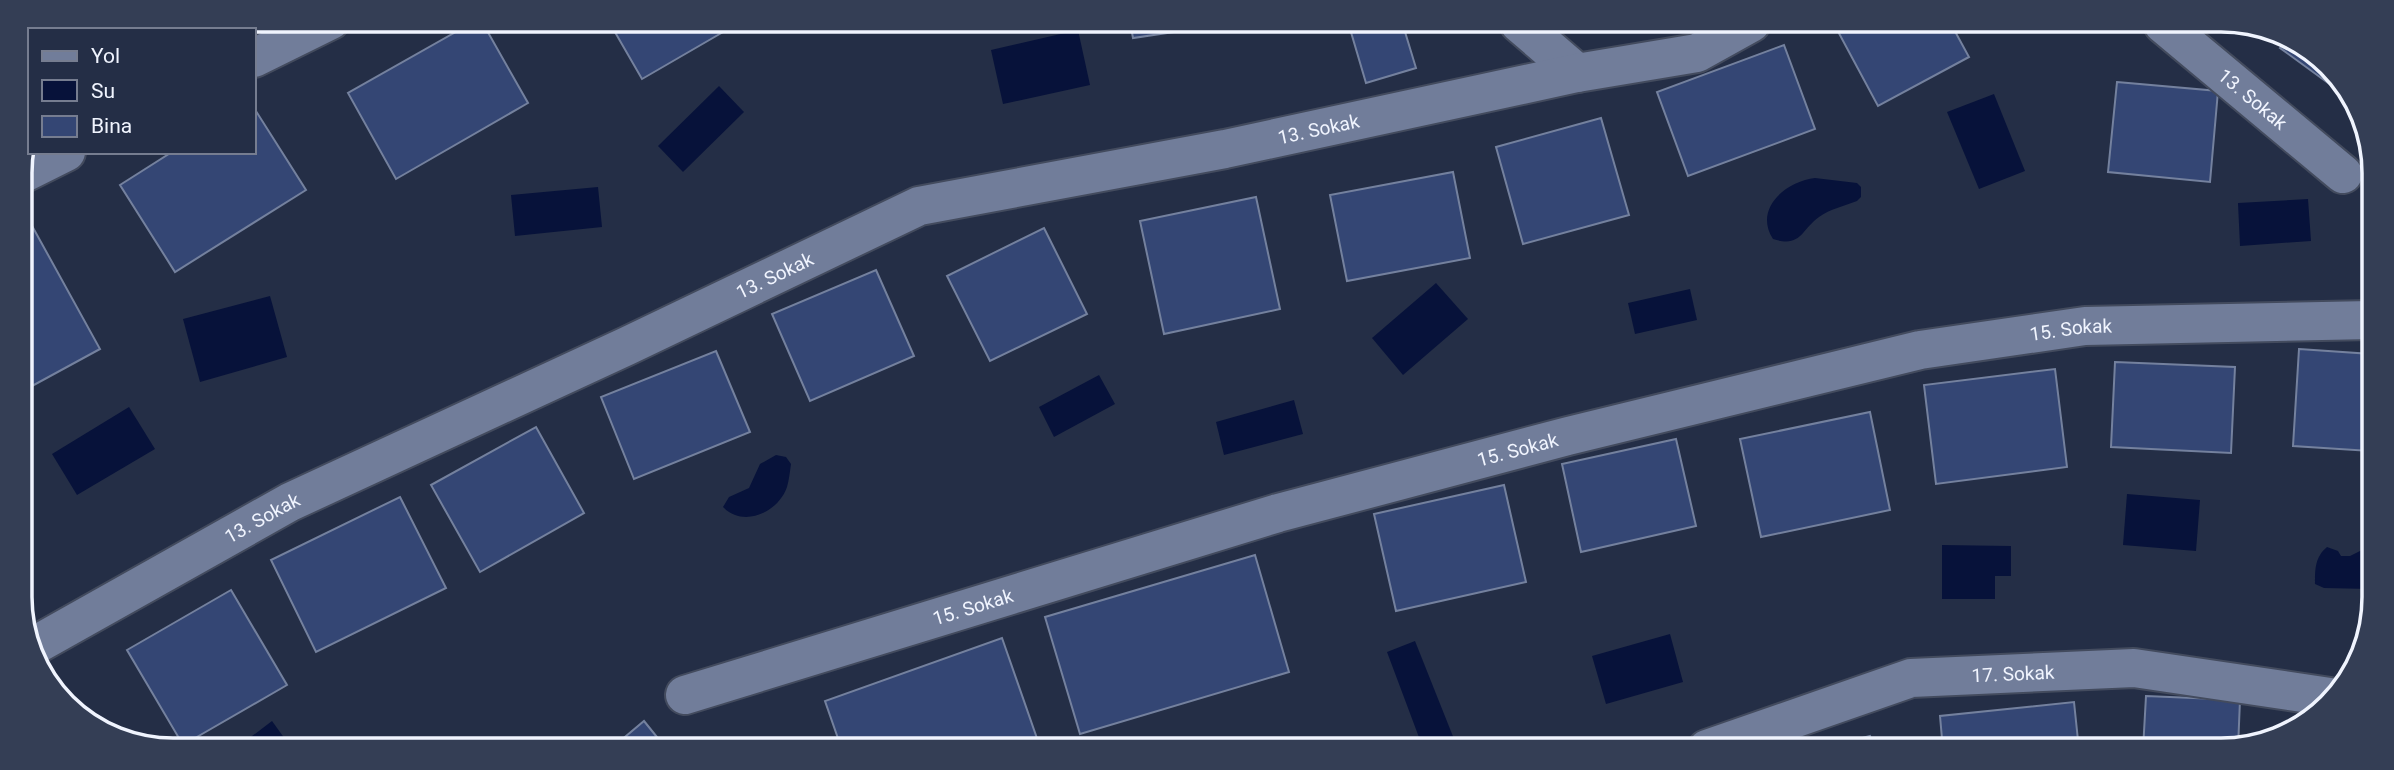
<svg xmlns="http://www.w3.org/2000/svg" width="2394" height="770" font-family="Roboto,sans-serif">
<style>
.water{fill:#07123a}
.building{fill:#344674;stroke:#74819e;stroke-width:2}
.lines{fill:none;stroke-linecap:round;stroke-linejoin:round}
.minor-casing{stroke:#434b5e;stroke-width:42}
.minor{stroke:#717d9a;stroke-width:38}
.labels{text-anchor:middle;stroke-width:5;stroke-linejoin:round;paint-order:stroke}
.street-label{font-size:19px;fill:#f0f4fe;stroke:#242e46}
.rim{fill:none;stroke:#f0f4fe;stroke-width:3.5}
</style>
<rect width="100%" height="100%" fill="#242e46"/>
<g class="water">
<path d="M1078 30 1090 85 1003 104 991 50Z"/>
<path d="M719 86 744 112 683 172 658 146Z"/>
<path d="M1994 94 2025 171 1979 189 1947 112Z"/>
<path d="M1815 178 1857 183 1861 187V197L1857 201C1844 206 1830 209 1819 217 1801 230 1801 248 1773 239 1753 208 1787 181 1815 178Z"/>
<path d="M598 187 602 227 515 236 511 195Z"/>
<path d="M2308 199 2311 241 2240 246 2238 203Z"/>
<path d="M1436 283 1468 319 1403 375 1372 338Z"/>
<path d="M1690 289 1697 320 1635 334 1628 303Z"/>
<path d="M270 296 287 357 200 382 183 319Z"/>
<path d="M1099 375 1115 404 1054 437 1039 407Z"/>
<path d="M1294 400 1303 434 1224 455 1216 422Z"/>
<path d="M129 407 155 449 77 495 52 454Z"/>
<path d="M776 455 786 457 791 464C790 471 789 480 787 487 778 513 743 528 723 507L729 497 749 488 760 464Z"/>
<path d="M2127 494 2200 500 2196 551 2123 545Z"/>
<path d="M1942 545 2011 546V576H1995V599H1942Z"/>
<path d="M2370 546V589L2324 588 2315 584C2315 569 2315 557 2327 547L2338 551 2341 556H2350Z"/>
<path d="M1670 634 1683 682 1606 704 1592 656Z"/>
<path d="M1415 641 1458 749 1423 748 1387 652Z"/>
<path d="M272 721 290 746H239Z"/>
</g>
<g class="building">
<path d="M477 20H481L528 103 396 179 348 93Z"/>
<path d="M608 20 742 21 642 79Z"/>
<path d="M1130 22H1241L1133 38Z"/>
<path d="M1348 22H1402L1416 68 1366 83Z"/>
<path d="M1834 24H1951L1969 57 1878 106Z"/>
<path d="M2286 40 2336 71 2350 99 2280 48Z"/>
<path d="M1784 45 1815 129 1688 176 1657 92Z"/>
<path d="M2117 82 2218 91 2210 182 2108 172Z"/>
<path d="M254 108 306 190 175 272 120 185 172 152H254Z"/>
<path d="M1601 118 1629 215 1523 244 1496 147Z"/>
<path d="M1453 172 1470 258 1347 281 1330 195Z"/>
<path d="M1256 197 1280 309 1164 334 1140 221Z"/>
<path d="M31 224 100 349 21 392 20 231Z"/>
<path d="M1044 228 1087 314 990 361 947 276Z"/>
<path d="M876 270 914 356 810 401 772 314Z"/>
<path d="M2299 349 2371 354 2370 451 2293 446Z"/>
<path d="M716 351 750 432 634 479 601 397Z"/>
<path d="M2115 362 2235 367 2231 453 2111 447Z"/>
<path d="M2055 369 2067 467 1936 484 1924 385Z"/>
<path d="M1870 412 1890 510 1761 537 1740 439Z"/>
<path d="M536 427 584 513 480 572 431 485Z"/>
<path d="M1676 439 1696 526 1581 552 1562 464Z"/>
<path d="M1504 485 1526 582 1396 611 1374 514Z"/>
<path d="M400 497 446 588 316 652 271 560Z"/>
<path d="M1255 555 1289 672 1080 734 1045 617Z"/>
<path d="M231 590 287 685 183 745 127 650Z"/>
<path d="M1002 638 1040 747H841L825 701Z"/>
<path d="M62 687 80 712 58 699 54 692Z"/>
<path d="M2146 696 2240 700 2238 748 2231 750H2143Z"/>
<path d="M2074 702 2079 750H1943L1940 716Z"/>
<path d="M644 721 665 747H613Z"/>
<path d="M1870 736 1874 750 1820 749Z"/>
</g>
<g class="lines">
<defs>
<g id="minor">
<path d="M1519 23 1577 73"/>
<path id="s1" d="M2163 24 2343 174"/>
<path d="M254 58 331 20"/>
<path d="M20 175 66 152"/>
<path id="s2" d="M32 647 290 502 627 346 919 206 1225 149 1577 73 1697 53 1751 23"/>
<path id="s3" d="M685 695 1278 513 1568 436 1920 350 2085 326 2371 320"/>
<path id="s4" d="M1707 749 1911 678 2134 668 2330 697"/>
</g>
</defs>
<use href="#minor" class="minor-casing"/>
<use href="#minor" class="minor"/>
</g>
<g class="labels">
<g class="street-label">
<text dy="7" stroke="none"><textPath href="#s1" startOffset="117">13. Sokak</textPath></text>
<text dy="7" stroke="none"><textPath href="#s2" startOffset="1398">13. Sokak</textPath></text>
<text dy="7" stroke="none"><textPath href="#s2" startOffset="831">13. Sokak</textPath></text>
<text dy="7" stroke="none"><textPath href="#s3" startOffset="1435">15. Sokak</textPath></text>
<text dy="7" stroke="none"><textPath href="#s3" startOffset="868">15. Sokak</textPath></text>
<text dy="7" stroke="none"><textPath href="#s2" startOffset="264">13. Sokak</textPath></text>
<text dy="7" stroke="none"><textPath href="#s3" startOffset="301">15. Sokak</textPath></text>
<text dy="7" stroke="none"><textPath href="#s4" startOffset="318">17. Sokak</textPath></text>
</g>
</g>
<path d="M0 0H2394V770H0ZM173 32H2221A141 141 0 0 1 2362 173V597A141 141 0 0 1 2221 738H173A141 141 0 0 1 32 597V173A141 141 0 0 1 173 32Z" fill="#343e55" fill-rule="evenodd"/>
<path class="rim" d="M173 32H2221A141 141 0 0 1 2362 173V597A141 141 0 0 1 2221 738H173A141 141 0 0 1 32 597V173A141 141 0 0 1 173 32Z"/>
<rect x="28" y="28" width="228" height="126" fill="#242e46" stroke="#767d90" stroke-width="2"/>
<rect x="42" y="51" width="35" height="10" fill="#717d9a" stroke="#767d90" stroke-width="2"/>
<text x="91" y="63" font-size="21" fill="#f0f4fe">Yol</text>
<rect x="42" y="80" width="35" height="21" fill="#07123a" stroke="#767d90" stroke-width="2"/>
<text x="91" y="98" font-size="21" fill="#f0f4fe">Su</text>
<rect x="42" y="116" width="35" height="21" fill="#344674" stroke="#767d90" stroke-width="2"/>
<text x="91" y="133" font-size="21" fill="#f0f4fe">Bina</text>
</svg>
